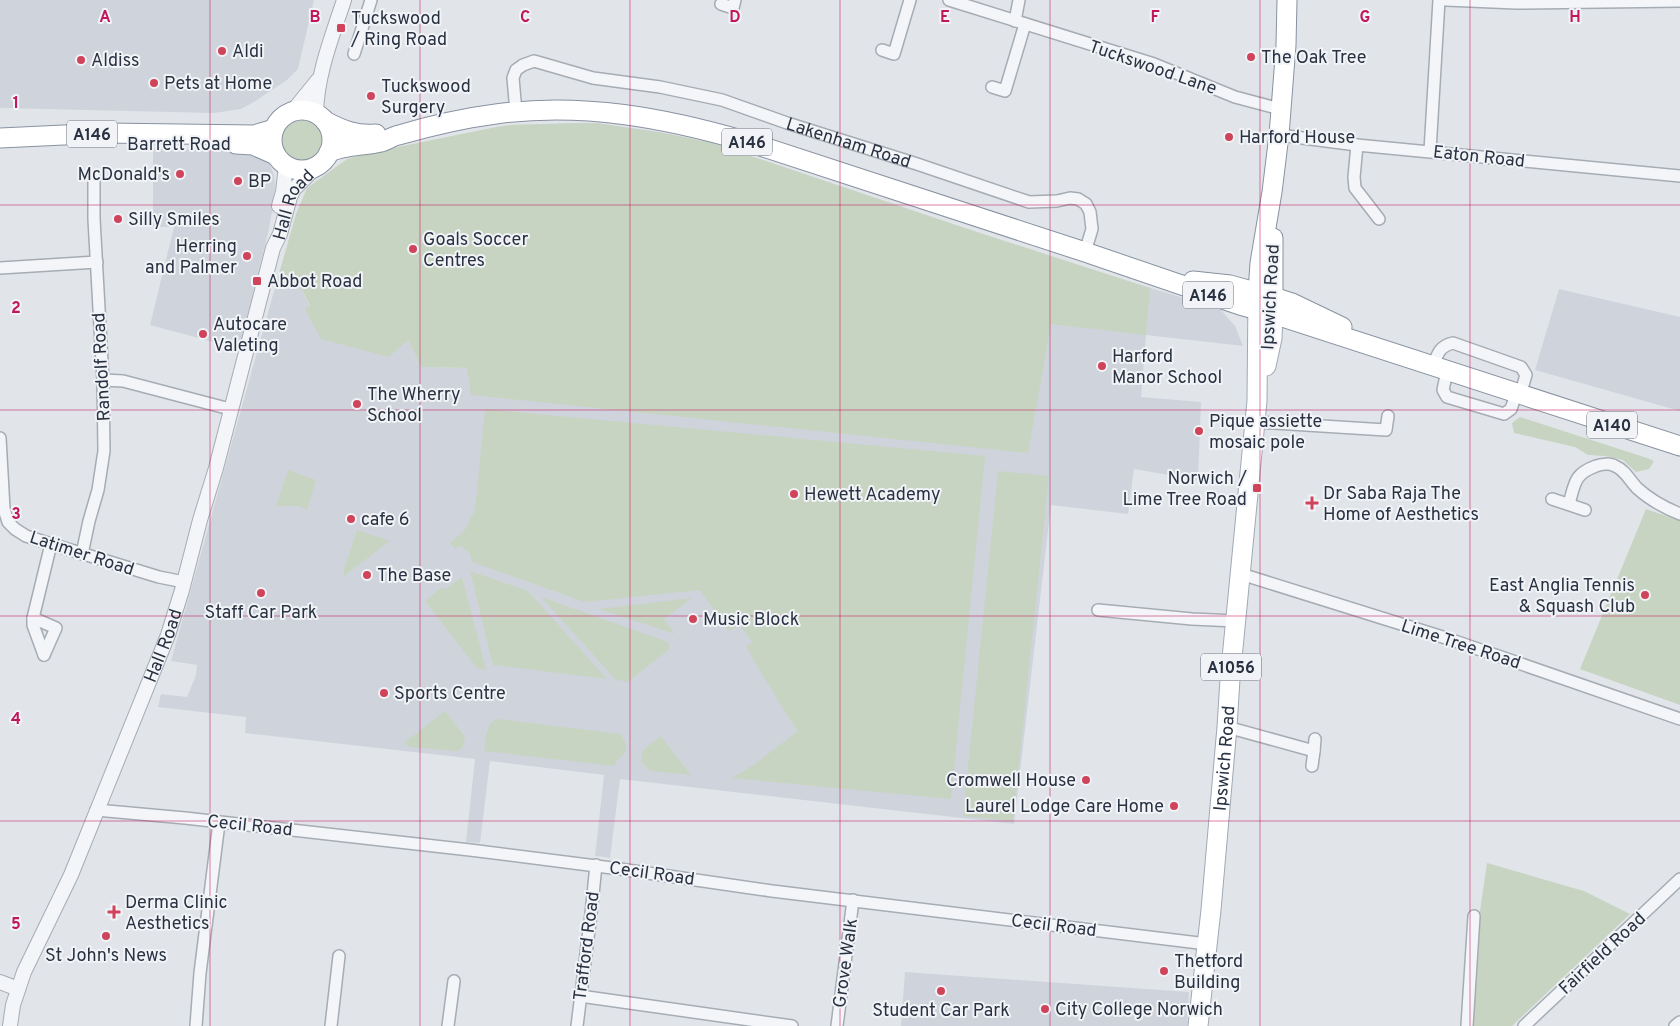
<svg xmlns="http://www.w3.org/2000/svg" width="1680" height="1026" font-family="Overpass,sans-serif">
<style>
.built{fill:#cfd4dc}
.green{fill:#c7d4c2}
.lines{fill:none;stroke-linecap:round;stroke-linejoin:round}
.minor-casing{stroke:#a6acb4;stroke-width:14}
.tertiary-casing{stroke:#a6acb4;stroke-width:16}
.primary-casing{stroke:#a0a9b6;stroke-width:21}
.trunk-casing{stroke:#8892a1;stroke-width:21}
.minor{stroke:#f4f5f8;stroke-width:11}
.tertiary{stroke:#f4f5f8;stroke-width:14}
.primary{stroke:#fff;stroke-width:19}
.trunk{stroke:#fff;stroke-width:19}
.grid{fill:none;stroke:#c2185b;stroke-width:1;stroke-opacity:0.55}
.poi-dot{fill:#d0445b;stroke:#f1f3f7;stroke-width:2}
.labels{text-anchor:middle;stroke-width:4;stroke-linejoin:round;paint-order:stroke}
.shield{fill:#f1f3f7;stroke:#656c78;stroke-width:1}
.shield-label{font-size:16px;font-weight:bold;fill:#293242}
.poi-label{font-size:18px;fill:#293242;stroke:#f1f3f7;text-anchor:start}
.street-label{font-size:18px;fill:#293242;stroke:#f1f3f7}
.grid-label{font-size:16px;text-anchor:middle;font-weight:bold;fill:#c2185b;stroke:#f1f3f7;stroke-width:4;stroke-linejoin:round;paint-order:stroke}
</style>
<rect width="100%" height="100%" fill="#e1e5ea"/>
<g class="built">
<path d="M0 0H314L298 69 287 80 254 102 241 109 214 113 0 108Z"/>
<path d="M568 123H596L654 131 712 143 1071 264 1220 309 1235 326 1243 346 1146 335 1141 397 1201 402 1198 480 1134 469 1128 514 1051 505 1014 824 620 779 610 858 604 857 595 856 604 775 490 761 480 843 466 842 475 759 245 733 246 717 158 707 161 694 187 697 196 675 197 665 171 661 276 284 301 288 310 307 305 309 408 340 421 367 467 368 547 170 510 125Z"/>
<path d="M153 148 250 152 261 156 270 164 274 175 275 184 274 201 268 233 239 349 150 325 174 227H153Z"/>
<path d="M1559 289 1680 317V411L1535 370Z"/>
<path d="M905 972 1189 992 1187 1026H901Z"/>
</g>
<g class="green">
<circle cx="302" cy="139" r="23"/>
<path d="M596 123 669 134 712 143 965 228 1150 288 1146 335 1051 324 1028 453 471 395 467 368 421 367 408 340 389 357 321 339 305 309 310 306 301 288 276 284 296 214 307 188 347 159 373 152 496 127 510 125Z"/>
<path d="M485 409 985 456 951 799 732 778 756 763 798 731 786 714 746 647 752 642 740 625 729 631 700 590 585 602 472 562 470 553 461 546 455 549 450 543 464 531 475 510Z"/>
<path d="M1520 417 1647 458 1654 461 1649 469 1636 472 1623 460 1605 456 1588 455 1575 447 1514 433 1512 423Z"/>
<path d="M288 470 316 480 307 510 298 506H276Z"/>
<path d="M998 471 1049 476 1013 821 963 816Z"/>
<path d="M1646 509 1680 521V705L1580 669Z"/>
<path d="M357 530 390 541 344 576V569Z"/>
<path d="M470 571 528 591 607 679 493 665Z"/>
<path d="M462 577 486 670 477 668 425 601 442 587 445 590Z"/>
<path d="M541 597 668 642 670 649 626 683 624 681 616 680Z"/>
<path d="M692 598 664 619 675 634 599 609Z"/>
<path d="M445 711 465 737 463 747 458 751 409 747 404 743Z"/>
<path d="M497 719 621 734C633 757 622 750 614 766L484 751C486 740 485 724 497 719Z"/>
<path d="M661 736 691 775 650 771 641 762 643 750Z"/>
<path d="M1487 863 1584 891 1630 914 1512 1026H1471L1480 911Z"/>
</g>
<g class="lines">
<defs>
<g id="minor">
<path d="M949 0 1154 64 1235 97 1280 109"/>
<path d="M1446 0 1516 3 1680 1"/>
<path d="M721 4 733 8 735 0"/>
<path d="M1015 21 1019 0"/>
<path d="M882 50 894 54 910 0"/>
<path d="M354 54 371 0"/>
<path d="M992 87 1005 91 1025 24"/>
<path id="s1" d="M516 112 513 78 516 70 523 65 534 61 593 78 660 87 722 100 787 123 917 164 1029 202 1057 201 1070 198 1078 199 1086 204 1090 212 1092 229 1085 252"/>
<path d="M1279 135 1357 145 1680 176"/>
<path d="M1357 145 1354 177 1355 188 1379 219"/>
<path d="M1430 151 1439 0"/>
<path d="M0 268 97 262"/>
<path d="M1433 367C1437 355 1439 346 1453 343L1521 367 1526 375 1520 395"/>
<path d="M1447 371 1443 390 1447 397 1504 414 1511 409 1516 394"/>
<path d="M103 380 123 381 230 409"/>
<path d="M1256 422 1386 430 1388 416"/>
<path d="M0 438 4 509 8 522 15 529 26 536 51 544 159 577 184 582"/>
<path d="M1552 499 1585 510"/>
<path d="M1569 504C1575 483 1574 474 1596 466 1601 464 1610 463 1615 466 1625 470 1630 481 1637 488 1649 499 1665 508 1680 514"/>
<path d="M82 554 89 521 98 490 104 451 103 380 94 219V177"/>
<path d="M1241 574 1449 639 1680 719"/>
<path d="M1098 610 1192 619 1236 621"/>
<path d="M33 618 56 628 44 655"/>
<path d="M44 655 33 625V618L51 544"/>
<path d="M1227 727 1314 751 1315 739"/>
<path d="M1312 766 1314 751"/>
<path d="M96 810 185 818 470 850 620 869 772 891 1207 944"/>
<path d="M580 996 792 1026"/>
<path d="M196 1026 200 973 219 823"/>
<path d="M331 1026 339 956"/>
<path d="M448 1026 454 981"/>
<path d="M577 1026 591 914 596 865"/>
<path d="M837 1026 853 900"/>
<path d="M1467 1026 1474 916"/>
<path d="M1524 1026 1680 879"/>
<path d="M1675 1026 1680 1022"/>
</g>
<g id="tertiary">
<path d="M292 112 318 80"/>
<path d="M316 113C317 74 332 37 344 0"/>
<path d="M279 206 283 192 286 165"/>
<path d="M0 982 18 989"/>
<path id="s2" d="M10 1026 13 1005 24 972 71 875 168 635 182 590 200 520 216 468 273 248 280 234 290 197 294 189 318 165"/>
</g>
<g id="primary">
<path d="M1266 366 1272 338 1273 314"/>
<path id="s3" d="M1198 1026 1211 910 1227 727 1230 679 1257 401 1258 295"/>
</g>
<g id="trunk">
<circle cx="302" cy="140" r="30"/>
<path d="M325 121C342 130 357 136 376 134"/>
<path d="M0 138 106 133 254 135 274 129"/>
<path d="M236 144 253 145 276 155"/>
<path d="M329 152C346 145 364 146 381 142 388 140 393 136 399 135 430 126 464 118 496 114 582 102 666 118 748 142L1085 252 1240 305 1273 314 1680 446"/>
<path d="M1273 238V308"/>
<path d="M1193 281 1230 285 1273 297 1292 303 1342 327"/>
<path d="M1258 293 1260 263 1272 192 1279 135 1286 45 1287 0"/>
</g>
</defs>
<use href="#minor" class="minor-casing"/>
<use href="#tertiary" class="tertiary-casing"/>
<use href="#primary" class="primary-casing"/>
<use href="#trunk" class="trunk-casing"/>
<use href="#minor" class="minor"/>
<use href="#tertiary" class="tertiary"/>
<use href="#primary" class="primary"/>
<use href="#trunk" class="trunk"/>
</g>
<path class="grid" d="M210 0V1026M420 0V1026M630 0V1026M840 0V1026M1050 0V1026M1260 0V1026M1470 0V1026M0 205H1680M0 410H1680M0 616H1680M0 821H1680"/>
<g class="poi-dot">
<rect x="336" y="23" width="10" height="10" rx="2.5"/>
<circle cx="222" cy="51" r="5"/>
<circle cx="1251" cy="57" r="5"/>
<circle cx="81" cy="60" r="5"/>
<circle cx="154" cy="83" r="5"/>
<circle cx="371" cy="96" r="5"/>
<circle cx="1229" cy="137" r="5"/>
<circle cx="180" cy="174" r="5"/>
<circle cx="238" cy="181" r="5"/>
<circle cx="118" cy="219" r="5"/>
<circle cx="413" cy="249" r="5"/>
<circle cx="247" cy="256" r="5"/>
<rect x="252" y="276" width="10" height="10" rx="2.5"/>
<circle cx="203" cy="334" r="5"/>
<circle cx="1102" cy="366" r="5"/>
<circle cx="357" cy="404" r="5"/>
<circle cx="1199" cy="431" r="5"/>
<rect x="1252" y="483" width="10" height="10" rx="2.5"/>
<circle cx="794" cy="494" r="5"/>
<path d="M1309.5 495.5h5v5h5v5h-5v5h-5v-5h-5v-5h5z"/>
<circle cx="351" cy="519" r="5"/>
<circle cx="367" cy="575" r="5"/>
<circle cx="261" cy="593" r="5"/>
<circle cx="1645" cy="595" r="5"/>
<circle cx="693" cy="619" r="5"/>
<circle cx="384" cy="693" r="5"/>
<circle cx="1086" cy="780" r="5"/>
<circle cx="1174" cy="806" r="5"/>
<path d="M111.5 904.5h5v5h5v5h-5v5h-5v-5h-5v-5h5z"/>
<circle cx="106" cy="936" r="5"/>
<circle cx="1164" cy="971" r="5"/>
<circle cx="941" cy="991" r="5"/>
<circle cx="1045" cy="1009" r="5"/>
</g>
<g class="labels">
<g class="shield">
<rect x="67" y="120.5" width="50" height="27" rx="4"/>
<rect x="722" y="128.5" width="50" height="27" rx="4"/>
<rect x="1183" y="281.5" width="50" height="27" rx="4"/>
<rect x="1587" y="411.5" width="50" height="27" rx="4"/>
<rect x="1201" y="653.5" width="60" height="27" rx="4"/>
</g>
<g class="shield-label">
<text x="92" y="140">A146</text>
<text x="747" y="148">A146</text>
<text x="1208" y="301">A146</text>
<text x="1612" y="431">A140</text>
<text x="1231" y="673">A1056</text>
</g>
<g class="poi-label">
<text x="351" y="24">Tuckswood<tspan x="351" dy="21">/ Ring Road</tspan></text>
<text x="232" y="57">Aldi</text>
<text x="1261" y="63">The Oak Tree</text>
<text x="91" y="66">Aldiss</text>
<text x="164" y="89">Pets at Home</text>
<text x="381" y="92">Tuckswood<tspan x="381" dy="21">Surgery</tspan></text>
<text x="1239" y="143">Harford House</text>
<text x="170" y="180" text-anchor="end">McDonald's</text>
<text x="248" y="187">BP</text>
<text x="128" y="225">Silly Smiles</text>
<text x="423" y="245">Goals Soccer<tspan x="423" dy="21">Centres</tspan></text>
<text x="237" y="252" text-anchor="end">Herring<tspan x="237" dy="21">and Palmer</tspan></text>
<text x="267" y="287">Abbot Road</text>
<text x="213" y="330">Autocare<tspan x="213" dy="21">Valeting</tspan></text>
<text x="1112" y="362">Harford<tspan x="1112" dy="21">Manor School</tspan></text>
<text x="367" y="400">The Wherry<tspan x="367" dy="21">School</tspan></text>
<text x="1209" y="427">Pique assiette<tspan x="1209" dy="21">mosaic pole</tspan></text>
<text x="1247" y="484" text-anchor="end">Norwich /<tspan x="1247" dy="21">Lime Tree Road</tspan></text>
<text x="1323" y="499">Dr Saba Raja The<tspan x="1323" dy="21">Home of Aesthetics</tspan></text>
<text x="804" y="500">Hewett Academy</text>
<text x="361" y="525">cafe 6</text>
<text x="377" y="581">The Base</text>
<text x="1635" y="591" text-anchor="end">East Anglia Tennis<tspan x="1635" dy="21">&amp; Squash Club</tspan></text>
<text x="261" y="618" text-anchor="middle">Staff Car Park</text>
<text x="703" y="625">Music Block</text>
<text x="394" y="699">Sports Centre</text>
<text x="1076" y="786" text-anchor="end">Cromwell House</text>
<text x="1164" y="812" text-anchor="end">Laurel Lodge Care Home</text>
<text x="125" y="908">Derma Clinic<tspan x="125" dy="21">Aesthetics</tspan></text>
<text x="106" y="961" text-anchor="middle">St John's News</text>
<text x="1174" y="967">Thetford<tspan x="1174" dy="21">Building</tspan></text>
<text x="1055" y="1015">City College Norwich</text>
<text x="941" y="1016" text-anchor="middle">Student Car Park</text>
</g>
<g class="street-label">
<text transform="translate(1153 67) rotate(19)" y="6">Tuckswood Lane</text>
<text dy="6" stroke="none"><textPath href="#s1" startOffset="389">Lakenham Road</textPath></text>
<text x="179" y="150">Barrett Road</text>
<text transform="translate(1479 156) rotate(6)" y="6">Eaton Road</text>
<text dy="6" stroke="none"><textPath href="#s2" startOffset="872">Hall Road</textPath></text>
<text transform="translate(1270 297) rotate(-87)" y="6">Ipswich Road</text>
<text transform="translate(101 367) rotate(-93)" y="6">Randolf Road</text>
<text transform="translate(82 553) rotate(18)" y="6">Latimer Road</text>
<text transform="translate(1461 644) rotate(18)" y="6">Lime Tree Road</text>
<text dy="6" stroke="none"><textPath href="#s2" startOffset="411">Hall Road</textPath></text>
<text dy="6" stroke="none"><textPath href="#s3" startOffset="269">Ipswich Road</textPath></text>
<text transform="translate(250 825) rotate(6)" y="6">Cecil Road</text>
<text transform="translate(652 873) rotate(8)" y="6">Cecil Road</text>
<text transform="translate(1054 925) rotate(7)" y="6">Cecil Road</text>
<text transform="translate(586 946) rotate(-83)" y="6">Trafford Road</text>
<text transform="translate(1602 953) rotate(-43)" y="6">Fairfield Road</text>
<text transform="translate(845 963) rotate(-82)" y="6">Grove Walk</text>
</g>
</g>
<g class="grid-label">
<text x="105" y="22">A</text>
<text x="315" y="22">B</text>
<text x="525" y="22">C</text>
<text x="735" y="22">D</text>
<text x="945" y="22">E</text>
<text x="1155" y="22">F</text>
<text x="1365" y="22">G</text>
<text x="1575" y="22">H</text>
<text x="16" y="108">1</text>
<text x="16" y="313">2</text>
<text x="16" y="519">3</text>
<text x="16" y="724">4</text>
<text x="16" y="929">5</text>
</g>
</svg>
